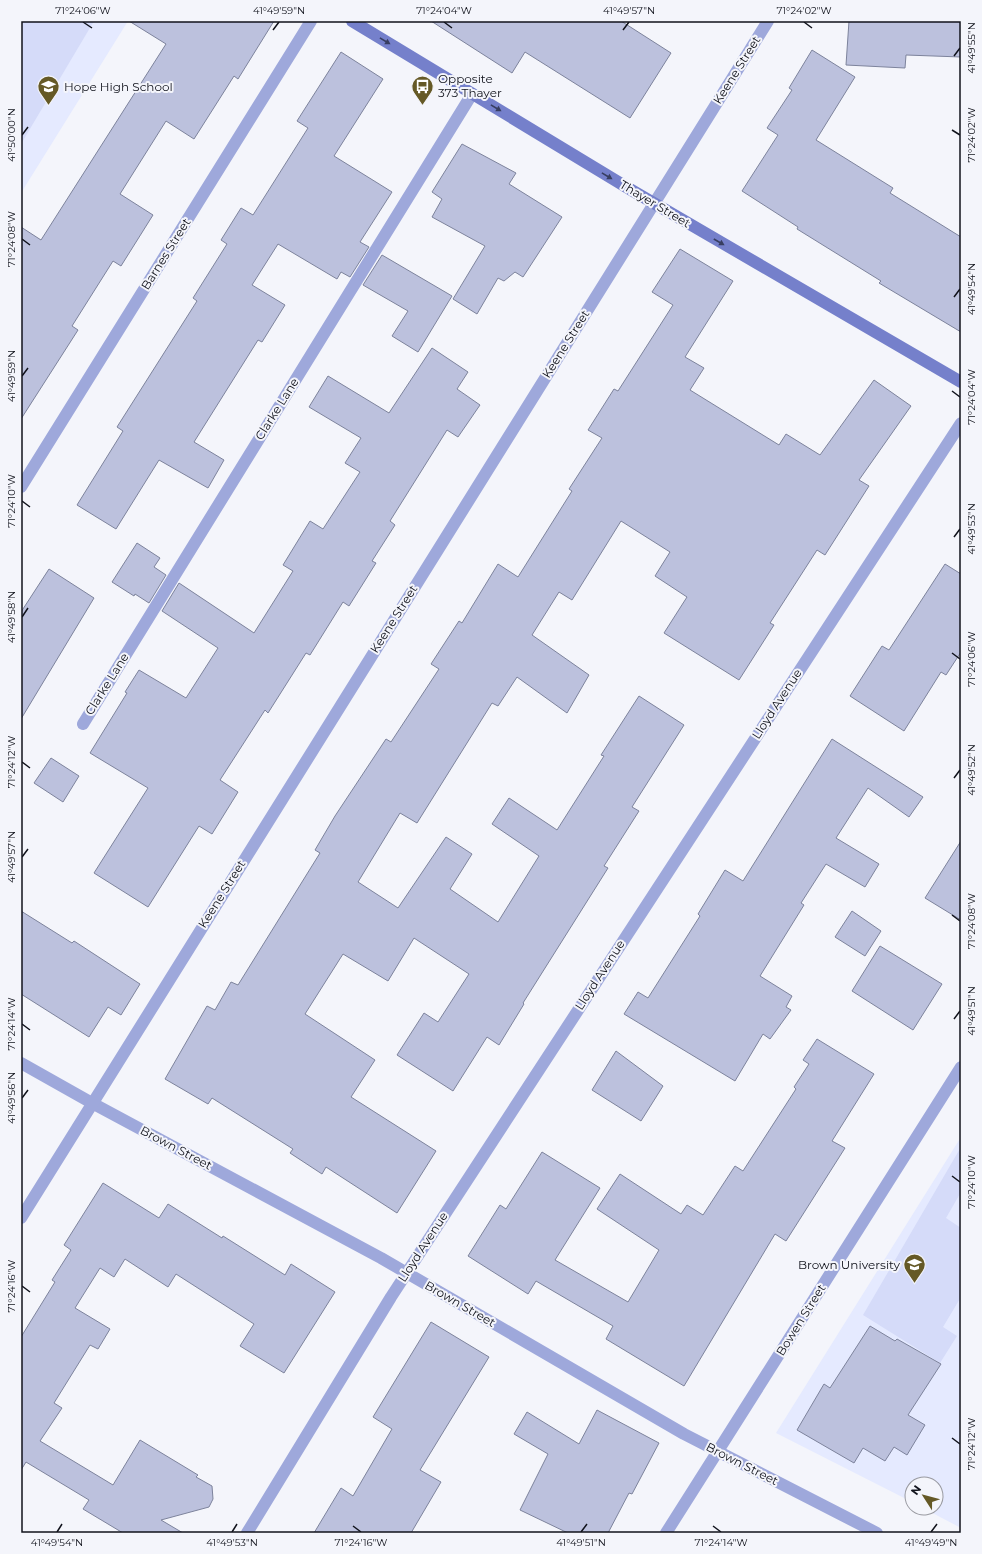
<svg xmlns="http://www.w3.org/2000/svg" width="982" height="1554" font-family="Montserrat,sans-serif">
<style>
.built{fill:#e5eaff}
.green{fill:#d5dbf9}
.building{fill:#bcc1dd;stroke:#7d839c}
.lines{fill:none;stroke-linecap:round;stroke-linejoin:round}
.lane{stroke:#9ea8db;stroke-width:12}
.street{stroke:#9ea8db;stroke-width:12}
.secondary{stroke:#7580cb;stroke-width:12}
.oneway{fill:#383e61}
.ticks{fill:none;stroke:#10121b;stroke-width:1.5}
.labels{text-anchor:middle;stroke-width:4;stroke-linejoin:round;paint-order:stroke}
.street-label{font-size:12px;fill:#10121b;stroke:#f4f5fb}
.poi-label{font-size:12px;fill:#10121b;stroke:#f4f5fb;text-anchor:start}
.neatline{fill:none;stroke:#10121b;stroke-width:1.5}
.ticks-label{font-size:10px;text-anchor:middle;fill:#10121b}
</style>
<rect width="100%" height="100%" fill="#f4f5fb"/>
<g class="built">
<path d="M21 21H128L21 193Z"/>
<path d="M961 1137V1528L923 1508H936V1484H912V1502L776 1433Z"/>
</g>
<g class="green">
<path d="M21 21H94L21 144Z"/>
<path d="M961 1147V1192L946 1218 961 1228V1297L943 1327 957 1336 940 1363 863 1315Z"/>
</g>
<g class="building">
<path d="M129 21H274L238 79 234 76 194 139 166 121 120 194 153 215 121 266 113 261 72 326 78 330 21 419V227L41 240 166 44Z"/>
<path d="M431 21H621L671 53 630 118 525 52 512 73Z"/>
<path d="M849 21H961V57L906 55 905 68 846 65Z"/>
<path d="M812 50 855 77 816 140 893 188 890 193 961 237V332L879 283 881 281 797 229 798 227 742 191 778 135 767 128 792 90 789 88Z"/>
<path d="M341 52 383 79 334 156 392 192 360 242 369 247 350 277 341 272 337 279 278 244 252 285 285 305 262 342 258 340 194 442 224 460 208 488 159 460 116 529 77 505 123 431 117 427 197 301 193 298 227 244 221 240 241 208 253 215 308 128 297 121Z"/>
<path d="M462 144 516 173 509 184 562 217 523 277 515 272 504 281 498 278 477 314 453 299 485 246 432 217 442 199 432 192Z"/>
<path d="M680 249 733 281 685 357 704 368 690 390 779 445 786 434 820 455 874 380 911 406 859 480 869 486 825 555 817 550 770 623 774 625 739 680 664 633 687 597 655 576 670 552 621 521 572 600 559 592 532 635 589 675 567 713 517 677 498 706 492 703 417 823 400 813 358 882 398 908 446 837 472 854 450 889 498 922 539 856 492 824 509 798 557 830 604 756 601 755 639 696 684 725 632 807 639 811 604 866 608 868 523 1003 524 1004 499 1045 487 1037 453 1091 397 1055 424 1013 438 1022 469 974 414 938 388 981 343 954 305 1014 375 1060 351 1097 436 1151 397 1213 326 1167 322 1174 290 1153 293 1149 212 1098 208 1104 165 1079 207 1006 215 1010 231 982 238 985 320 853 315 850 335 816 386 739 391 742 439 669 431 664 459 621 462 623 498 564 518 577 572 491 569 489 602 438 588 430 614 389 618 391 673 305 652 292Z"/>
<path d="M382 255 452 296 418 352 392 336 408 311 363 285Z"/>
<path d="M432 348 468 372 457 389 480 405 458 437 447 430 390 521 395 525 372 561 376 563 349 606 343 602 310 655 306 653 268 713 265 710 220 780 238 792 212 834 199 826 148 907 94 873 148 788 90 753 127 693 125 692 139 670 186 698 218 648 162 611 179 583 254 633 293 571 283 565 310 521 323 529 360 472 345 463 361 438 309 407 328 376 389 413Z"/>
<path d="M137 543 160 558 154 567 166 575 149 603 135 594 134 596 112 582Z"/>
<path d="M945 564 961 574V652L946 675 941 672 904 731 850 696 882 646 889 650Z"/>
<path d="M49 569 94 598 21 719V612Z"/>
<path d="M832 739 923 797 909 817 868 788 836 838 879 864 865 887 826 864 801 903 804 905 760 976 792 996 786 1007 791 1010 770 1039 763 1034 735 1081 624 1014 638 992 648 998 700 916 698 914 725 870 743 881Z"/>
<path d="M51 758 79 776 63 802 34 783Z"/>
<path d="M961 841V920L925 898Z"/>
<path d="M21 911 72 943 74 941 140 984 121 1015 108 1007 89 1037 21 994Z"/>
<path d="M852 911 881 931 865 956 835 937Z"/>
<path d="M880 946 942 984 913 1030 852 991Z"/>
<path d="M817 1039 874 1074 832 1141 845 1148 786 1241 775 1234 684 1386 606 1339 613 1326 536 1281 528 1294 468 1256 500 1205 506 1209 542 1152 600 1188 555 1260 628 1302 659 1250 597 1209 620 1174 681 1214 687 1205 703 1215 735 1166 743 1171 796 1089 794 1087 809 1064 803 1060Z"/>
<path d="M616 1051 663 1086 641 1121 592 1090Z"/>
<path d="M103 1183 159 1218 168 1204 222 1238 223 1236 285 1275 291 1264 335 1292 284 1373 240 1346 254 1324 176 1274 168 1287 125 1259 114 1277 100 1268 75 1308 110 1329 98 1349 90 1345 54 1403 62 1408 40 1441 113 1485 140 1440 198 1475 196 1477 212 1486 213 1499 209 1507 161 1520 183 1533H123L83 1509 89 1500 26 1462 21 1470V1337L55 1282 52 1280 71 1250 64 1245Z"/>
<path d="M431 1322 489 1357 420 1470 441 1482 411 1533H314L341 1488 353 1496 392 1429 373 1417Z"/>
<path d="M870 1326 895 1341 897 1339 941 1364 908 1415 925 1425 907 1455 894 1447 885 1461 863 1448 854 1463 797 1430 824 1384 830 1388Z"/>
<path d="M597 1410 659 1443 632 1494 629 1493 608 1533H568L520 1510 548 1454 514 1434 527 1412 579 1444Z"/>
</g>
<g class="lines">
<path class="lane" d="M83 724 472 94"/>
<g class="street">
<path d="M21 487 311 21"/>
<path d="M21 1063 92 1103 381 1258 684 1434 877 1533"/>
<path d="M21 1218 768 21"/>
<path d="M247 1533 391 1297 961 423"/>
<path d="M666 1533 961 1067"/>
</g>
<path class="secondary" d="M352 21 633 191 961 382"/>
</g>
<defs><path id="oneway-solid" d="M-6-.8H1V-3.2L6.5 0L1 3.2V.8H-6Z"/></defs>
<g class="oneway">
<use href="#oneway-solid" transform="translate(385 41) rotate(31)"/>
<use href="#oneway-solid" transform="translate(496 108) rotate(31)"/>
<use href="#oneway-solid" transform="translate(607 176) rotate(31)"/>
<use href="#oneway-solid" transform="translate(719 242) rotate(30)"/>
</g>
<path class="ticks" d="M83 22 92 28M444 22 452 28M804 22 812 28M273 30 279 22M623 30 629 22M954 56 960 48M952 130 960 135M22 135 28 127M22 239 30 245M954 297 960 289M22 376 28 368M952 391 960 397M22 501 30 507M954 537 960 529M22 617 28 608M952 653 960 659M22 762 30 768M954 778 960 770M22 857 28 849M952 915 960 921M954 1019 960 1011M22 1024 30 1030M22 1098 28 1090M952 1176 960 1182M22 1286 30 1292M952 1438 960 1444M353 1526 361 1532M713 1526 721 1532M57 1532 62 1524M232 1532 237 1524M581 1532 587 1524M931 1532 937 1524"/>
<defs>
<symbol id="bus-pin" viewBox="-11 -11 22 30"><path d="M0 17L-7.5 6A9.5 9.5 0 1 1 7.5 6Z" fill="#655926" stroke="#f4f5fb"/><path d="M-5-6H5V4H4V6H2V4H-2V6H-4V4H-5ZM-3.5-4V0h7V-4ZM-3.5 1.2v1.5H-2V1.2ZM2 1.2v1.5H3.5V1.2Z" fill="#fff"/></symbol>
<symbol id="school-pin" viewBox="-11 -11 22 30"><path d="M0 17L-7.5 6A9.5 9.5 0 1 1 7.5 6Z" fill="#655926" stroke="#f4f5fb"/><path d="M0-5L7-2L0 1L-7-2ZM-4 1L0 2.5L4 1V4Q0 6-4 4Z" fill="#fff"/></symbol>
<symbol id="university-pin" viewBox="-11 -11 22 30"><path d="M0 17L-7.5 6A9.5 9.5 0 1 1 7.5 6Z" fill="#655926" stroke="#f4f5fb"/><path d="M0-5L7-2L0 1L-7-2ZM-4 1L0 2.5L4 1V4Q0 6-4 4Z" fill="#fff"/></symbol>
</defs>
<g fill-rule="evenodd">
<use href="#bus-pin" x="410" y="74" width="25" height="34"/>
<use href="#school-pin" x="36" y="74" width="25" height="34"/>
<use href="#university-pin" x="902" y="1252" width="25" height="34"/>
</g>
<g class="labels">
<g class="street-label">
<text transform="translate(737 70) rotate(-58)" y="4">Keene Street</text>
<text transform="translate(655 204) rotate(31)" y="4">Thayer Street</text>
<text transform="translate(166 254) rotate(-58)" y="4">Barnes Street</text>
<text transform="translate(566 344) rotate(-58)" y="4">Keene Street</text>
<text transform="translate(277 409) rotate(-58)" y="4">Clarke Lane</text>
<text transform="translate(394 619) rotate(-58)" y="4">Keene Street</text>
<text transform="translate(107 684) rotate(-58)" y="4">Clarke Lane</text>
<text transform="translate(777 704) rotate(-57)" y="4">Lloyd Avenue</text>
<text transform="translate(222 894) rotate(-58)" y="4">Keene Street</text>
<text transform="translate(600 975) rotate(-57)" y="4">Lloyd Avenue</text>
<text transform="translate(176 1148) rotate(28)" y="4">Brown Street</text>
<text transform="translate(423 1247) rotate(-57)" y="4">Lloyd Avenue</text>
<text transform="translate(460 1304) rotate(30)" y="4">Brown Street</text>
<text transform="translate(801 1320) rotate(-58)" y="4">Bowen Street</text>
<text transform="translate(742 1464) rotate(27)" y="4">Brown Street</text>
</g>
<g class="poi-label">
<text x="438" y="83">Opposite<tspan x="438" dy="14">373 Thayer</tspan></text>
<text x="64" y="91">Hope High School</text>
<text x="900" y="1269" text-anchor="end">Brown University</text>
</g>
</g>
<rect width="982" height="1554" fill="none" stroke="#f4f5fb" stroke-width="44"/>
<g transform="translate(924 1496) rotate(306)"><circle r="19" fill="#f4f5fb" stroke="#999aa1"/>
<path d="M0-3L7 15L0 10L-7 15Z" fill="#655926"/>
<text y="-6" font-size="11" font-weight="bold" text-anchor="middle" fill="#10121b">N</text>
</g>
<rect x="22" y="22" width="938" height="1510" class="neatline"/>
<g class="ticks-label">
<text x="83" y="14">71°24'06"W</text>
<text x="279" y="14">41°49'59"N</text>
<text x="444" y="14">71°24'04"W</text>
<text x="629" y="14">41°49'57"N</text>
<text x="804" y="14">71°24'02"W</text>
<text transform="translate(971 48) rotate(-90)" y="4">41°49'55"N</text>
<text transform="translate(11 135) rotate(-90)" y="4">41°50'00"N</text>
<text transform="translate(971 135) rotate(-90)" y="4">71°24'02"W</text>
<text transform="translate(11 239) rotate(-90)" y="4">71°24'08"W</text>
<text transform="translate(971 289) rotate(-90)" y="4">41°49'54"N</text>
<text transform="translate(11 376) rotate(-90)" y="4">41°49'59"N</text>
<text transform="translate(971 397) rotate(-90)" y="4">71°24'04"W</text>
<text transform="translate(11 501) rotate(-90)" y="4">71°24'10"W</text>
<text transform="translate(971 529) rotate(-90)" y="4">41°49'53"N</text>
<text transform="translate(11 617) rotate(-90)" y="4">41°49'58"N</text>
<text transform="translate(971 659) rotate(-90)" y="4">71°24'06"W</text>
<text transform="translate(11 762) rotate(-90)" y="4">71°24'12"W</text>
<text transform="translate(971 770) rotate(-90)" y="4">41°49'52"N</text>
<text transform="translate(11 857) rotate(-90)" y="4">41°49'57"N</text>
<text transform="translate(971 921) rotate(-90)" y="4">71°24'08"W</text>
<text transform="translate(971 1011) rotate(-90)" y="4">41°49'51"N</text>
<text transform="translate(11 1024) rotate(-90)" y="4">71°24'14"W</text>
<text transform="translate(11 1098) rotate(-90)" y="4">41°49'56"N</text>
<text transform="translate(971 1182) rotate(-90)" y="4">71°24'10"W</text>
<text transform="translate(11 1286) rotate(-90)" y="4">71°24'16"W</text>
<text transform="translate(971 1444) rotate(-90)" y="4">71°24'12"W</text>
<text x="57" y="1546">41°49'54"N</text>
<text x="232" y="1546">41°49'53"N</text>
<text x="361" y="1546">71°24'16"W</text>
<text x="581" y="1546">41°49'51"N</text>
<text x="721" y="1546">71°24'14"W</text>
<text x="931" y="1546">41°49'49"N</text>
</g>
</svg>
